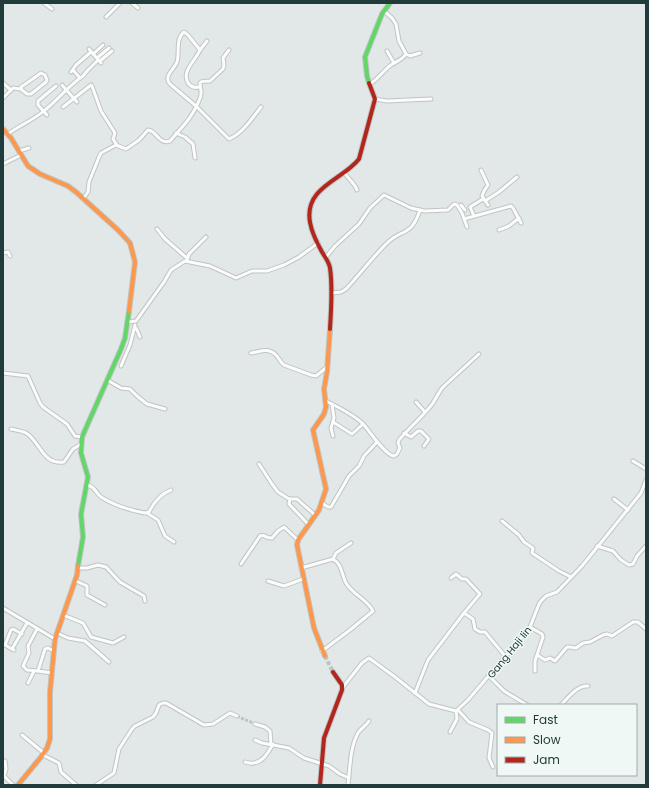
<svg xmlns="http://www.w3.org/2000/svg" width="649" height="788" font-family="Poppins,sans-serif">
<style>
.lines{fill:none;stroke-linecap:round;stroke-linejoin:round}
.street-tunnel{stroke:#bbc5c4;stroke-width:3;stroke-dasharray:3 1.5;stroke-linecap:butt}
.secondary-tunnel{stroke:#bbc5c4;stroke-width:4;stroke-dasharray:4 2;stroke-linecap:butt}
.street-casing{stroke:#bfc5c4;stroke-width:5}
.fast-casing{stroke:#bec6c4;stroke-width:6}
.slow-casing{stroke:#bec6c4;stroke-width:6}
.jam-casing{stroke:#bec6c4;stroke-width:6}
.street{stroke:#fbfcfb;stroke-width:3}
.fast{stroke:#63d668;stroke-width:4}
.slow{stroke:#ff974d;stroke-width:4}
.jam{stroke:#b3261e;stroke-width:4}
.labels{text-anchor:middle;stroke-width:3;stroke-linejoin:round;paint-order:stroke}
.street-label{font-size:10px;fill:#203b39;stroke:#f0f8f5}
</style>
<rect width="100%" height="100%" fill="#e2e8e7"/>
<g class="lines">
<path class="street-tunnel" d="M237 716 255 724"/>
<path class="secondary-tunnel" d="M325 656 333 672"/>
<defs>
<g id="street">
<path d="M44 3 52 9"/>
<path d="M132 3 138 8"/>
<path d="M106 17 120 3"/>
<path d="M89 49 101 63"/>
<path d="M200 50 207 41"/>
<path d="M387 51 394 63"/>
<path d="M93 54 103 45"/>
<path d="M406 54 410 56 420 53"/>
<path d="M97 58 109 48"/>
<path d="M100 61 112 51"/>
<path d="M73 70 80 78"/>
<path d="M71 72 76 65 91 52"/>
<path d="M41 73 45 75 47 80 46 82 31 94H27L22 90 21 87 24 85Z"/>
<path d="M3 83 11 90"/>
<path d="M370 84C378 79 383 71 391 65 397 61 402 60 406 54L399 41 396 24 392 18 384 11"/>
<path d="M62 85 77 102"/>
<path d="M92 86 101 111 115 133 113 139 117 145"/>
<path d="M199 87C195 88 191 87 188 83 181 71 196 60 200 50L188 35 184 32C175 39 180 53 177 62 174 70 163 76 170 84L196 106 229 139C243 133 253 117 261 107"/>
<path d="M3 98 13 88 21 89"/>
<path d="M375 99 387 101 431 99"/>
<path d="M63 107 91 85"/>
<path d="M47 115 38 105V101L56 86"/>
<path d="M176 133 185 137 193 144 195 158"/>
<path d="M8 134C20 125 34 120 45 110 58 100 69 85 83 76L87 71 98 60"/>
<path d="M19 151 29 148"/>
<path d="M3 164 21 155"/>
<path d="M481 170 488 185 484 191 482 196 488 205"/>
<path d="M344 172C348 179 354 182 357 190"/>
<path d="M83 199 88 192 89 182 99 157 101 153 116 145 126 149 139 140 148 130C157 131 159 145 170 141 181 128 191 119 198 103 199 100 201 97 201 94 202 84 194 81 210 81L223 69 224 65 223 58 229 50"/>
<path d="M485 201 499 192 517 177"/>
<path d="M461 205 465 210"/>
<path d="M474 216 470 207 483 199"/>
<path d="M464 219 511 206 513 208 521 223"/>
<path d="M157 229 165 239 187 258"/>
<path d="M499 230 509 226 519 218"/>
<path d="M3 253 8 252 10 256"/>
<path d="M326 257 335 246 359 224 370 208 384 195 411 208 424 211 448 210 454 204 457 205 462 213 467 227"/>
<path d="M187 260 189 254 206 237"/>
<path d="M332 293 341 292 346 289C360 274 372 258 386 244 401 228 411 238 420 210"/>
<path d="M128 322 136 321 164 282 171 270 185 261 210 266 236 278 252 271H267L284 265 299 257 318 243"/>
<path d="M136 328 140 337"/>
<path d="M251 353C260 352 268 347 276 355 279 358 280 362 284 365L311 375 316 376 327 367"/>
<path d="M121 366 130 345 135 325"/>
<path d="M3 373 28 376 40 403 43 407 67 424 75 436 82 437"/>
<path d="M107 380 121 388 130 389 137 396 147 404 165 409"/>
<path d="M326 401C336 406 358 418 364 425 370 432 386 456 394 456L397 454 400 448 398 443 399 440C408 429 420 419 429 408 435 402 437 394 443 387L479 354"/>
<path d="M416 402 425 412"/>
<path d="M332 404 334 418 331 428 333 436"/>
<path d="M333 422 352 434 363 424"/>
<path d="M11 429C16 430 22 431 26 433 40 441 42 465 64 462L73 449 81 444"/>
<path d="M404 433 411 437 418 431H421L429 439 424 446"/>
<path d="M633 461 646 469"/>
<path d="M259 464 272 484 278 492 289 499H297L315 515"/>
<path d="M88 485C96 488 95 492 101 497 115 506 129 510 145 513L149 512C154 502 160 494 171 490"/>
<path d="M290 499 289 504 309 525"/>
<path d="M614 499 628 510"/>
<path d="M322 503 328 507H331L349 476 359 466 364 456 377 442"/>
<path d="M147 513 158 520 165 536 174 542"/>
<path d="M502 521 519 535 524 542 533 548 532 553 559 571 571 577"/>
<path d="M597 546 613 551 621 560 629 565 633 564 637 556 646 546"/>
<path d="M241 564 260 536C265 534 267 539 272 538L278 531 284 527 298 540"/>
<path d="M79 568H87L98 565 106 567 120 582 144 596 145 601"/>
<path d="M301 568 333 559 336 553 351 543"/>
<path d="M451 578 456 574 462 579H466L480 594 464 613"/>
<path d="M76 581 87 586V595L105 605"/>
<path d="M268 581 284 586 303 579"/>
<path d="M3 608 55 639"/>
<path d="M63 615 83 623 91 637 113 643 124 637"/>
<path d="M530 627 542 634 543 637 535 661V671"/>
<path d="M37 629 28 646 29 653 23 666 27 670 38 671"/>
<path d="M57 633 68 638 85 641 109 662"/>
<path d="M12 649 27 623"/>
<path d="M14 650 5 645 11 630 13 629 22 634"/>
<path d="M322 651 350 630 373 611C367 599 353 595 346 583 341 574 343 565 333 559"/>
<path d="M537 655 545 660 550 658 555 661 567 647H569L576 648 583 643 590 642 603 635 607 634 612 636 633 622H638L646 629"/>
<path d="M52 673 38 671 45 649 48 648 54 651"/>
<path d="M489 676 504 691 527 705"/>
<path d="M28 683 34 671"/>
<path d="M343 687 362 663 369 658 395 677 429 704 456 711 468 700 527 631 530 627 539 604 541 601 546 596 557 592 582 566 641 493 646 480"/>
<path d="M415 693 428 660 464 613 473 619 475 629 480 632H485L505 656"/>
<path d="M561 705C568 698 577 685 588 686"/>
<path d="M458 710 469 722 488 730 492 733 489 758 493 767"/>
<path d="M255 724 265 727 270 731 271 744"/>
<path d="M450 732 457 719 456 711"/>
<path d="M22 735 44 753"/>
<path d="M255 740 262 743 289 748 304 758 329 766 340 774 349 778"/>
<path d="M43 755 59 763 61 772 76 785"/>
<path d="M5 761 6 769 4 776 13 785"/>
<path d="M245 762C260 767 267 755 273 744"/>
<path d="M96 785 114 773 119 749 132 729 135 726 153 717 156 713 159 705 163 703H166L204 725 213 724 230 713 237 716"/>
<path d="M348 785C350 768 350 747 358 733 361 728 366 726 369 721"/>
</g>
<g id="fast">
<path d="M369 83 367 76 365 57 382 14 390 3"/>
<path d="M78 566 83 537 81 514 88 477 81 453 82 437 121 349 125 338 129 311"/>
</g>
<g id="slow">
<path d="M3 129 11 138 28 166 40 174 68 186 76 192 118 230 130 243 135 262 129 311"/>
<path d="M325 656 314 628 297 545 298 540 319 510 326 489 313 430 324 414 326 407 324 389 327 372 330 329"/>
<path d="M18 785 41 757 47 748 50 739V692L55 639 77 575 78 566"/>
</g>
<g id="jam">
<path d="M330 329C331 309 333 288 330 268 329 262 325 257 322 252 312 234 302 212 317 194 329 180 348 173 359 159L375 99 369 83"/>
<path d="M320 785 324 738 342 690V685L333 672"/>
</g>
</defs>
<use href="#street" class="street-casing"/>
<use href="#fast" class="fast-casing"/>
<use href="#slow" class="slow-casing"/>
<use href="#jam" class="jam-casing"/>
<use href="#street" class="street"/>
<use href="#fast" class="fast"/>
<use href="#slow" class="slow"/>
<use href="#jam" class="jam"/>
</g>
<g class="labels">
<g class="street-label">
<text transform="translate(509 652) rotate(-51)" y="4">Gang Haji Iin</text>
</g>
</g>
<rect width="649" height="788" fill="none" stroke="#203b39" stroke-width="8"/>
<rect x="497" y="704" width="140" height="72" fill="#f0f8f5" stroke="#9dacaa"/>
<rect x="505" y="717" width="20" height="6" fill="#63d668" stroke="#9dacaa"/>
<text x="533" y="724" font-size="12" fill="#203b39">Fast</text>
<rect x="505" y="737" width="20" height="6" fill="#ff974d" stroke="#9dacaa"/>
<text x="533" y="744" font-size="12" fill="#203b39">Slow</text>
<rect x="505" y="757" width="20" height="6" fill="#b3261e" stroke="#9dacaa"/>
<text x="533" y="764" font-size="12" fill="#203b39">Jam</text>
</svg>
